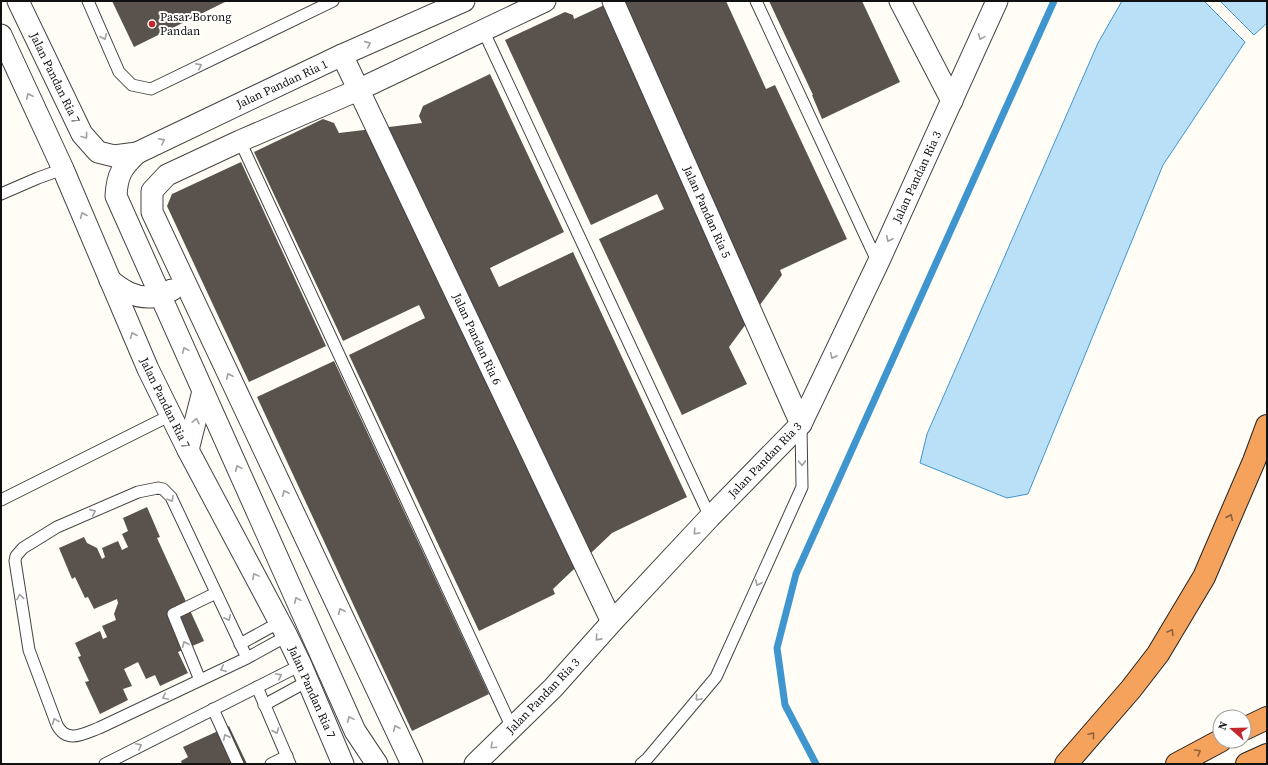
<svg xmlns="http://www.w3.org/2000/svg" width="1268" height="765" font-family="'Source Serif 4',serif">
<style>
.water{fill:#b9e0f7;stroke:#3f96cf}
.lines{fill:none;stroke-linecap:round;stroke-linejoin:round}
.stream{stroke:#3f96cf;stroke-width:7}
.building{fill:#5a524d}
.service-casing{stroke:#444;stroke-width:13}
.minor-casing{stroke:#444;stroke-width:23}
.motorway-casing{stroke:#222;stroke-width:24}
.service{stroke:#fff;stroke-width:11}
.minor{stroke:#fff;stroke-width:21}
.motorway{stroke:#f5a25d;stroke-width:22}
.oneway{stroke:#a0a0a0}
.oneway2{stroke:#8e613b}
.poi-dot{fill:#c4262e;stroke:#fff;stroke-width:1.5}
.labels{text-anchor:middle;stroke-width:4;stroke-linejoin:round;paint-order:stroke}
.poi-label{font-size:12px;fill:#111;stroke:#fff;text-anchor:start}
.street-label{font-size:12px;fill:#111;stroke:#fff}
</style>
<rect width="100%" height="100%" fill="#fffdf5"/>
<g class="water">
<path d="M1122 1H1204L1245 42 1163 165 1028 494 1007 498 920 463 927 434 1098 43Z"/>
<path d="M1220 1H1267V23L1254 35Z"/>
</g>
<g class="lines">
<path class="stream" d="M816 764 785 705 777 648 796 574 1054 1"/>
</g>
<g class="building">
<path d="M112 1H227L134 47Z"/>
<path d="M613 1H726L766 89 775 85 847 239 780 270 782 275 729 347 747 384 682 415 599 239 664 209 657 194 591 225 505 40 565 12 573 15 574 19Z"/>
<path d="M769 1H862L900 82 822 119 812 95H813Z"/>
<path d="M490 74 564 232 490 268 499 287 573 252 687 497 612 533 553 589 555 594 479 631 349 355 425 318 419 305 343 341 254 152 323 119 334 123 339 133 422 123 419 116 423 106Z"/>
<path d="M241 162 326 346 249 382 167 206 172 194Z"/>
<path d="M334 361 489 694 412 731 257 397Z"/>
<path d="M147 507 160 537 157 538 204 641 178 652 188 673 160 686 155 675 146 679 138 662 124 669 132 686 123 689 128 700 100 714 85 682 89 681 78 657 81 656 75 643 100 631 103 639 107 637 102 626 116 620 114 614 118 603 117 599 94 609 88 597 85 598 75 577 72 579 59 548 84 537 87 543 97 548 102 559 105 557 102 548 118 541 122 550 128 547 122 534 128 531 123 518Z"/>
<path d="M229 726 247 764H182L181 761 188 757 183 747Z"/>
</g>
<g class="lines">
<defs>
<g id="service">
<path d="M88 1 119 72 132 85 151 89 333 1"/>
<path d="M756 1 878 263"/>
<path d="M483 30 710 517"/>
<path d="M240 141 512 728"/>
<path d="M1 194 38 178 63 169"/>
<path d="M1 500 171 415"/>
<path d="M240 644 280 622"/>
<path d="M247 658 171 497 163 489 158 488 138 492 57 527 23 548 16 556 15 561 29 650 57 725C67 744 83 734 99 728L247 658 287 636"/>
<path d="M200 680 173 614 216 593"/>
<path d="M257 687 290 764"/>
<path d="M264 705 308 681"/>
<path d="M213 709 238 764"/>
<path d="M105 764 301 665"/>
<path d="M271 764 287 756"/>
<path d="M641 764 647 759 716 677 802 487 801 425"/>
</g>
<g id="minor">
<path d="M18 1 82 134 98 152 114 156 137 153 342 55 464 1"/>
<path d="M613 1 801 424"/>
<path d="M900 1 952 101"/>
<path d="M1 35 63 169 148 369 188 450 287 636 301 665 343 764"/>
<path d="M342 55 612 622"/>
<path d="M137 153C122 167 117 175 116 196L355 731 377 764"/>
<path d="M110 280C122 290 134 298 151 297 158 296 166 292 172 290"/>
<path d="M188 450 203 391"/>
<path d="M412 764 152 212V191L167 175 240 141 358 90 545 1"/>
<path d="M475 764 553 688 612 622 710 517 801 424 878 263 997 1"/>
</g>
<g id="motorway">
<path d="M1244 729 1267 718"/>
<path d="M1066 764 1131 689 1158 654 1204 577 1254 461 1267 426"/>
<path d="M1177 764 1220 741"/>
<path d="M1247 764 1267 755"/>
</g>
</defs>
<use href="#service" class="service-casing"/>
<use href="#minor" class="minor-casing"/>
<use href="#motorway" class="motorway-casing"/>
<use href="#service" class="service"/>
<use href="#minor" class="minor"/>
<use href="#motorway" class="motorway"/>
</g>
<defs><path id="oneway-chevron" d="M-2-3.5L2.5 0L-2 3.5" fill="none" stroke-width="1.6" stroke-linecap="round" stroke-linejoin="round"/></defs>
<g class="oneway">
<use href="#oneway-chevron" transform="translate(104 37) rotate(67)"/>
<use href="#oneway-chevron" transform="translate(981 37) rotate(114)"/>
<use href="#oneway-chevron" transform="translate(368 44) rotate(-24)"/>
<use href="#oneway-chevron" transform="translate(199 66) rotate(-26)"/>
<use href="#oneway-chevron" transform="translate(29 96) rotate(-115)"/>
<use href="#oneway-chevron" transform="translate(85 136) rotate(53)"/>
<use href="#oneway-chevron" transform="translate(162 141) rotate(-26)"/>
<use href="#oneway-chevron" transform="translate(83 215) rotate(-113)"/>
<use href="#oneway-chevron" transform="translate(889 239) rotate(115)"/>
<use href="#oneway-chevron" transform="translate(133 335) rotate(-113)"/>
<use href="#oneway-chevron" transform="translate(185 350) rotate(-114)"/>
<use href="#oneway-chevron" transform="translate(833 356) rotate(115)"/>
<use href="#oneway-chevron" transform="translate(229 376) rotate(-115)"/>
<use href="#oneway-chevron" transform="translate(196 421) rotate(-78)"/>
<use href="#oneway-chevron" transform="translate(802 463) rotate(89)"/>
<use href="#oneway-chevron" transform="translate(238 468) rotate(-114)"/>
<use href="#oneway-chevron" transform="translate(285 493) rotate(-115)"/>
<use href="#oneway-chevron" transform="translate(171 499) rotate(60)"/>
<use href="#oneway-chevron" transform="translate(93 512) rotate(-24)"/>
<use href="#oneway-chevron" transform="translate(696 532) rotate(133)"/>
<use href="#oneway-chevron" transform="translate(255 576) rotate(-118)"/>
<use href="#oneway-chevron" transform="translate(758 583) rotate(115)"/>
<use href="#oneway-chevron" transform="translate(20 597) rotate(-99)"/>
<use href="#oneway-chevron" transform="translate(297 600) rotate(-114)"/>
<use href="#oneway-chevron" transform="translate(341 611) rotate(-115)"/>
<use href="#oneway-chevron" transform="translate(228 618) rotate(65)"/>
<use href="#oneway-chevron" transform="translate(598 638) rotate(132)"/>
<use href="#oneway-chevron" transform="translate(185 644) rotate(-113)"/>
<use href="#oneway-chevron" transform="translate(223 669) rotate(155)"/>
<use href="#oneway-chevron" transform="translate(279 676) rotate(-27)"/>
<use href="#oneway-chevron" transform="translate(165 697) rotate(155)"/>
<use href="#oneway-chevron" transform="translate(698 698) rotate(130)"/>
<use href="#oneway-chevron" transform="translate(350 719) rotate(-114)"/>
<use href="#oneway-chevron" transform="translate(55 721) rotate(-112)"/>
<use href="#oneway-chevron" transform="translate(396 728) rotate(-115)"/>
<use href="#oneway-chevron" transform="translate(276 731) rotate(67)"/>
<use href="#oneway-chevron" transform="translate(226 737) rotate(-115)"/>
<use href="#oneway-chevron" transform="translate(139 746) rotate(-27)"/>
<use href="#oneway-chevron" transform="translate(493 746) rotate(137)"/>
</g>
<g class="oneway2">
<use href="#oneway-chevron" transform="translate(1230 517) rotate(-67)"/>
<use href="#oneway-chevron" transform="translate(1171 632) rotate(-59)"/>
<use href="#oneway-chevron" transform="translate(1092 735) rotate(-50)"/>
<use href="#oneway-chevron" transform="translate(1198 752) rotate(-30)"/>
</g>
<circle class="poi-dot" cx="152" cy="24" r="4"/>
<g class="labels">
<g class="poi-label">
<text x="160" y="21">Pasar Borong<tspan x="160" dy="14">Pandan</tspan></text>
</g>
<g class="street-label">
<text transform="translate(55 78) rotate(64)" y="4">Jalan Pandan Ria 7</text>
<text transform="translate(282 84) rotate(-25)" y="4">Jalan Pandan Ria 1</text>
<text transform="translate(917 177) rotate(-65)" y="4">Jalan Pandan Ria 3</text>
<text transform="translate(707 212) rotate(66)" y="4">Jalan Pandan Ria 5</text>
<text transform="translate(477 339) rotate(65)" y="4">Jalan Pandan Ria 6</text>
<text transform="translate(165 403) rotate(64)" y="4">Jalan Pandan Ria 7</text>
<text transform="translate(765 460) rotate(-46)" y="4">Jalan Pandan Ria 3</text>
<text transform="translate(312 692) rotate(66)" y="4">Jalan Pandan Ria 7</text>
<text transform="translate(543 696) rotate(-46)" y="4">Jalan Pandan Ria 3</text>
</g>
</g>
<rect width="1268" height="765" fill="none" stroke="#111111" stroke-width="4"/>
<g transform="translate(1232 729) rotate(290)"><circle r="19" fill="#ffffff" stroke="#a0a0a0"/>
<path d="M0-3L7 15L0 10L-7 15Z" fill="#c4262e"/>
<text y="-6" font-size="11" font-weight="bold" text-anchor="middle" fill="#111111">N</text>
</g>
</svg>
